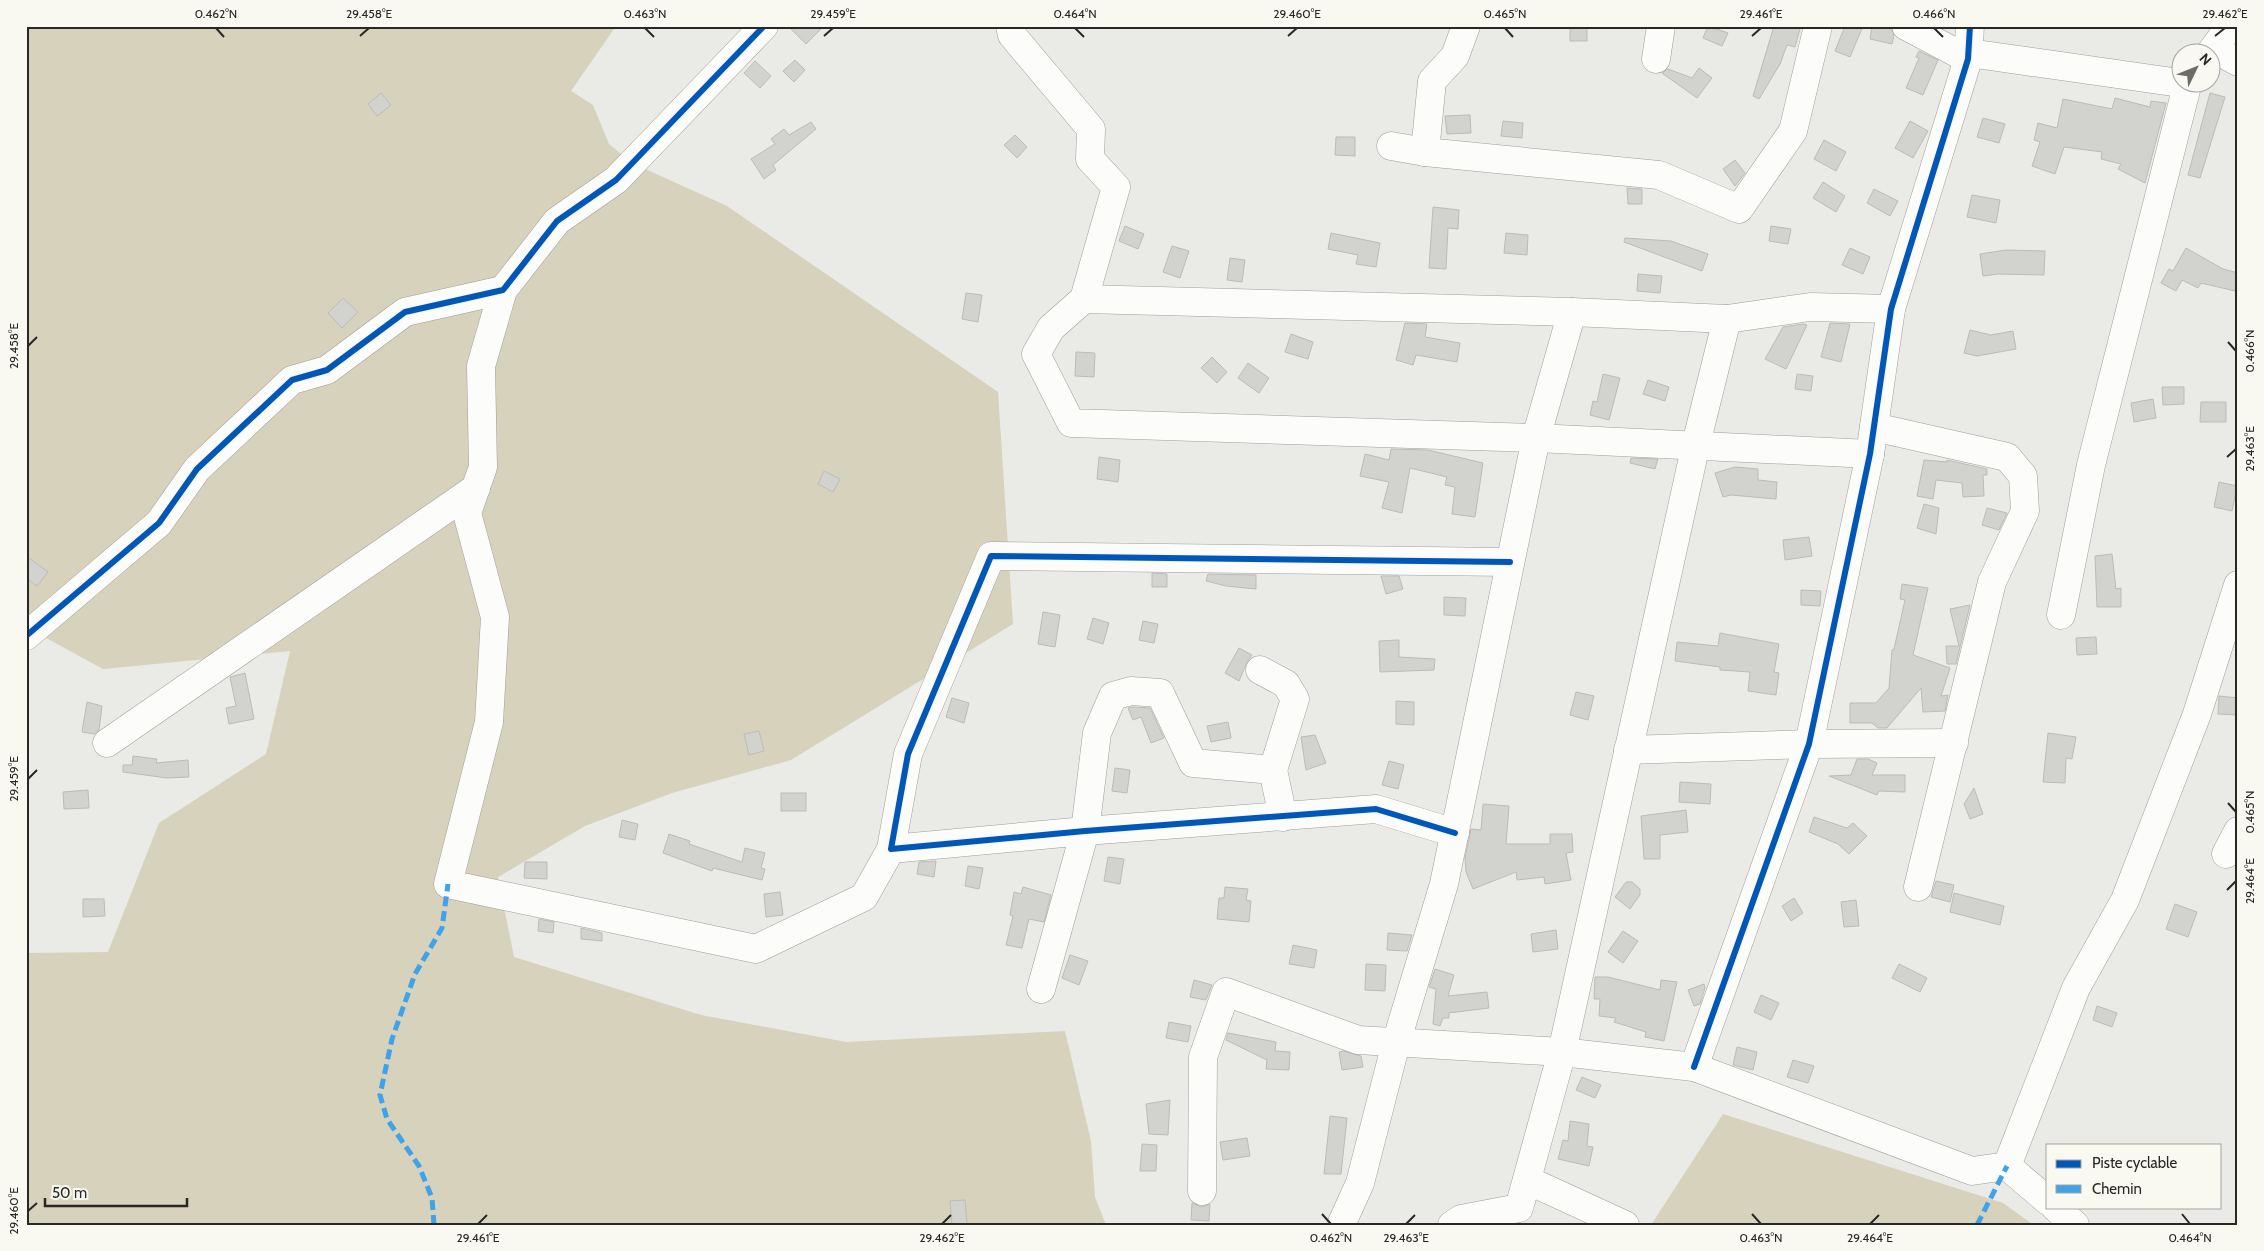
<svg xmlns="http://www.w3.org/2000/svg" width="2264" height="1251" font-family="Cabin,sans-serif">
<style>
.green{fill:#d7d2bb}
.building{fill:#d2d2cf;stroke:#bcbbb8}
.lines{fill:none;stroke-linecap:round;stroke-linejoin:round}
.minor-casing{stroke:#9f9e9b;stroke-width:29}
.minor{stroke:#fcfcfb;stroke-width:28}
.quiet{stroke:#3ea3eb;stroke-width:5;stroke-dasharray:10 5;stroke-linecap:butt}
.cycleway-casing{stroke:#f9f8f1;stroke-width:9}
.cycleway{stroke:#0057b8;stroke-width:6}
.ticks{fill:none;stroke:#282825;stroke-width:2}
.neatline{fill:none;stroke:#282825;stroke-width:2}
.ticks-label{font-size:12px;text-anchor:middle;fill:#282825}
</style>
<rect width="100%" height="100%" fill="#eaeae6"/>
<g class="green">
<path d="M26 26H616L571 91 593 105 609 144 632 163 727 206 998 392 1013 624 791 760 672 793 585 826 498 877 514 957 701 1015 846 1042 1065 1031 1091 1141 1095 1197 1106 1225H26V953L108 952 159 823 266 754 290 651 103 669 26 627Z"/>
<path d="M1723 1114 2003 1203 2034 1225H1651Z"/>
</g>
<g class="building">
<path d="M788 26H824L806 44Z"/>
<rect x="1570" y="26" width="17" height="15"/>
<path d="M1708 26 1728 33 1722 46 1703 38Z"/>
<path d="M1774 26H1791L1800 29 1795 47 1787 45 1780 64 1759 99 1753 96Z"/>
<path d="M1845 26H1863L1850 57 1835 51Z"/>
<path d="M1872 26H1890L1894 35 1892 44 1870 39Z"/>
<path d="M1919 51 1938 60 1923 95 1906 88 1919 58 1916 57Z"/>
<path d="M795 60 805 70 794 82 783 71Z"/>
<path d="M755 61 771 76 760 88 744 73Z"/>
<path d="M1699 68 1712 78 1697 98 1662 73 1668 69 1692 78Z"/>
<path d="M381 93 391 105 377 116 368 104Z"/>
<path d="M2210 93 2225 97 2200 178 2188 175Z"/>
<path d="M2115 98 2150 107 2151 101 2166 103 2145 183 2118 169 2121 164 2101 159 2102 152 2064 147 2055 174 2032 166 2040 142 2034 140 2038 123 2057 128 2063 99 2112 109Z"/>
<path d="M1470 115 1471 133 1447 134 1445 116Z"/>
<path d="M1983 118 2005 124 1999 143 1977 137Z"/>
<path d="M1503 121 1523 123 1522 138 1501 136Z"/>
<path d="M1910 121 1928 131 1913 158 1895 148Z"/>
<path d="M811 122 816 129 773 165 776 170 764 179 751 159 775 144 771 139 784 129 789 135Z"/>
<path d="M1015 135 1027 147 1017 158 1004 145Z"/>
<path d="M1336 137H1355V156L1335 155Z"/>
<path d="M1824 140 1846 152 1836 171 1814 159Z"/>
<path d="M1735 160 1745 173 1735 186 1723 169Z"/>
<path d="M1823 182 1845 196 1836 212 1813 198Z"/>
<path d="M1627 188 1642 189V204H1628Z"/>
<path d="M1874 189 1898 201 1890 216 1867 203Z"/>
<path d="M1972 195 2000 200 1996 223 1967 217Z"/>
<path d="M1433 207 1459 210 1458 229 1448 228 1446 269 1429 268Z"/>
<path d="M1125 226 1144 234 1138 249 1119 241Z"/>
<path d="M1771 226 1791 229 1788 244 1769 241Z"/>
<path d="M1331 233 1380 243 1376 267 1356 264 1358 255 1328 249Z"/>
<path d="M1506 233 1528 235 1527 255 1504 253Z"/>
<path d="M1625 238 1671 241 1708 254 1702 271 1624 242Z"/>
<path d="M1172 246 1189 251 1180 278 1163 272Z"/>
<path d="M1850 248 1870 257 1863 274 1842 265Z"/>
<path d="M2186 248 2223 269 2238 273 2235 291 2201 283 2198 288 2182 280 2176 291 2161 283 2169 269 2173 271Z"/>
<path d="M2006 250 2045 251 2044 275 1998 274 1983 276 1980 254Z"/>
<path d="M1230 258 1245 260 1242 282 1227 280Z"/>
<path d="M1638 274 1662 276 1660 293 1637 291Z"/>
<path d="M966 293 982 295 978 322 962 319Z"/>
<path d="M343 298 358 312 342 328 328 313Z"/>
<path d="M1405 323 1427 324 1425 337 1460 343 1457 362 1416 355 1413 365 1396 360Z"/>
<path d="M1830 323 1850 324 1841 362 1821 357Z"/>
<path d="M1803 324 1807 325 1786 369 1765 359 1783 327Z"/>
<path d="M1970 330 1991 335 2013 331 2016 349 1977 356 1964 353Z"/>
<path d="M1291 334 1313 342 1308 359 1285 352Z"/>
<path d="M1076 352 1095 353 1094 377 1075 376Z"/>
<path d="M1212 357 1227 372 1217 383 1201 368Z"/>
<path d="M1248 363 1269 378 1259 393 1238 378Z"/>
<path d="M1603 374 1620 378 1609 420 1590 415 1593 401 1597 402Z"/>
<path d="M1797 374 1813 376 1811 391 1795 389Z"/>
<path d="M1648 380 1669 387 1665 401 1643 394Z"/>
<path d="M2162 387H2184V404L2163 405Z"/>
<path d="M2153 399 2156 418 2134 422 2131 403Z"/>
<path d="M2201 402H2226V422H2200Z"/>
<path d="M1391 449 1428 450 1483 463 1475 517 1452 514 1455 487 1445 485 1447 477 1410 468 1402 513 1382 508 1389 482 1360 476 1365 454 1389 460Z"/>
<path d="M1099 457 1120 460 1118 482 1097 479Z"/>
<path d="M1631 458 1658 459 1655 469 1630 463Z"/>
<path d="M1924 460 1947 462V460L1987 469V475H1983L1984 496 1963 497 1962 483 1936 480 1933 499 1917 496Z"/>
<path d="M1735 467 1758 469V480L1777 482 1776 499 1731 495 1723 497 1715 473Z"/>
<path d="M824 471 840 479 833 492 818 484Z"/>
<path d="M2219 482 2237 486 2232 511 2214 507Z"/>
<path d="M1924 504 1939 508 1936 534 1917 528Z"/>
<path d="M1987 508 2007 513 1999 530 1982 525Z"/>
<path d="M1809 537 1812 556 1785 560 1783 540Z"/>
<path d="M2112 554 2116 589 2121 588V607H2097L2095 556Z"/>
<path d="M26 556 48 572 37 586 26 578Z"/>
<path d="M1152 573 1167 574V587H1152Z"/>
<path d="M1208 574 1256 575V589L1226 586 1206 581Z"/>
<path d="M1381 576H1399L1403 589 1386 594Z"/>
<path d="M1902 584 1928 588 1913 655 1950 668 1941 696 1948 695 1945 711 1923 712 1921 688 1887 728H1878L1872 723H1850V703H1876L1889 688 1892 650 1894 649 1905 600 1900 599Z"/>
<path d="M1801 590 1821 591 1820 606 1801 605Z"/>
<path d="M1444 597 1466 598 1465 616 1444 615Z"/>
<path d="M1970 605 1956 664H1947L1946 646H1959L1950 609Z"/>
<path d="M1043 612 1060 615 1055 647 1038 644Z"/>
<path d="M1093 618 1109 623 1103 644 1087 639Z"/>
<path d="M1143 621 1158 624 1154 643 1139 640Z"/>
<path d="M1720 633 1779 644 1774 672 1779 673 1776 695 1748 691 1750 672 1720 670V667L1675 661 1677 642 1718 646Z"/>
<path d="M2096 637 2097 654 2077 655 2076 638Z"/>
<path d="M1399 640V657L1435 659 1434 670 1380 672 1379 641Z"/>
<path d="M1239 648 1252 655 1247 662 1239 681 1225 673Z"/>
<path d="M245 673 254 719 229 724 226 708 236 706 230 677Z"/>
<path d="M1576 692 1594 696 1588 720 1570 715Z"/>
<path d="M2219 696 2238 698V715L2218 714Z"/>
<path d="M952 698 969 703 964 723 946 717Z"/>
<path d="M1396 701 1414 702V725L1396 724Z"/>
<path d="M87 702 102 706 99 730 94 734 82 732Z"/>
<path d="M1133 707 1150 708 1164 738 1151 743 1141 717 1133 720 1128 708Z"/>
<path d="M1228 722 1231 738 1211 742 1207 726Z"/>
<path d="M759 731 764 751 749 755 744 734Z"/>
<path d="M2048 733 2076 737 2072 759 2066 758 2065 783 2043 782Z"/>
<path d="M1315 735 1326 763 1306 770 1301 737Z"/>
<path d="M133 756 157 759 156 763 188 760 189 777 167 778 123 772V765H132Z"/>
<path d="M1857 759H1868L1877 763 1872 775H1905V792L1879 791 1877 795 1829 776 1851 775Z"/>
<path d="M1389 761 1404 765 1398 789 1382 785Z"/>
<path d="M1115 768 1130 770 1127 793 1112 791Z"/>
<path d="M1680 782 1711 784 1710 804 1679 802Z"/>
<path d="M1974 788 1983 814 1970 819 1964 804Z"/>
<path d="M88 790 89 808 64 809 63 792Z"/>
<rect x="781" y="793" width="25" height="18"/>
<path d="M1483 804 1509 806 1506 844H1550V834H1572L1573 852 1566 853 1571 880 1545 884 1544 877 1517 880 1516 872 1473 889 1466 872 1465 858 1471 829 1481 830Z"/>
<path d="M1686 810 1688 832 1660 835V859H1644L1641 816Z"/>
<path d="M1814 817 1847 828 1853 823 1867 836 1849 854 1838 844 1809 832Z"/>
<path d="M622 820 638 824 635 840 619 837Z"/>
<path d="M669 834 690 841 689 844 742 862 745 848 765 853 761 868 765 869 762 880 713 868 712 871 663 853Z"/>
<path d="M1108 857 1124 859 1120 884 1104 881Z"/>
<path d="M936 861 934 877 917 874 919 862Z"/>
<path d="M525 862H547V879L524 878Z"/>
<path d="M968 866 983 868 979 889 965 886Z"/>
<path d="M1936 881 1954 885 1950 902 1931 897Z"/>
<path d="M1626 882H1632L1640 889V895L1630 909 1615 897Z"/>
<path d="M1023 887 1051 895 1044 922 1029 919 1022 948 1006 945 1013 916 1010 915 1014 892 1021 894Z"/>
<path d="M1225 887 1248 889 1246 900 1251 901 1249 922 1217 919 1219 898H1224Z"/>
<path d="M780 892 783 915 766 917 764 894Z"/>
<path d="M1954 893 2004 906 2000 925 1950 912Z"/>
<path d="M1794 898 1803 913 1791 921 1782 906Z"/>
<path d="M83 899H104L105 916 83 917Z"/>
<path d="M1856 900 1859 926 1844 927 1841 902Z"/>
<path d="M2175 904 2197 912 2188 937 2166 929Z"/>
<path d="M539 919 554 922 553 933 538 931Z"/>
<path d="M581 928 602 933V941L581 939Z"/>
<path d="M1556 930 1558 949 1533 952 1531 934Z"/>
<path d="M1623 931 1638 941 1623 963 1608 952Z"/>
<path d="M1388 933 1412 935 1407 951 1387 950Z"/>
<path d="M1293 945 1317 950 1314 968 1289 964Z"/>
<path d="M1070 955 1088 961 1079 985 1062 978Z"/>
<path d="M1366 964 1386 965 1385 991 1365 990Z"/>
<path d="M1899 964 1927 978 1920 992 1892 978Z"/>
<path d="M1435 969 1454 975 1448 996 1487 992 1489 1008 1449 1013V1018H1443L1440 1026 1433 1024 1436 989 1429 987Z"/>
<path d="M1595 977H1608L1660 990 1661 980 1677 982 1664 1041 1645 1037 1646 1032 1614 1022 1616 1018 1599 1016 1600 999H1594Z"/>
<path d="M1194 980 1212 985 1206 1000 1190 997Z"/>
<path d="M1704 984 1705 988 1700 1004 1694 1006 1688 990Z"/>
<path d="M1761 995 1779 1003 1771 1020 1754 1012Z"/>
<path d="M2097 1006 2117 1013 2112 1027 2093 1020Z"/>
<path d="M1169 1022 1191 1026 1188 1042 1166 1038Z"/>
<path d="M1228 1033 1276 1042 1275 1051 1290 1052 1289 1070 1266 1069 1267 1060 1226 1040Z"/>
<path d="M1737 1047 1757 1052 1753 1070 1733 1065Z"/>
<path d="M1343 1051 1361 1056 1363 1067 1342 1070 1339 1052Z"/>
<path d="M1793 1060 1814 1066 1808 1083 1787 1077Z"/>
<path d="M1582 1077 1601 1085 1595 1098 1576 1090Z"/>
<path d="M1170 1100 1168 1135 1149 1134 1146 1104Z"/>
<path d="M1330 1116 1347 1118 1341 1174H1324Z"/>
<path d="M1570 1121 1589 1124 1587 1146 1593 1147 1589 1166 1558 1159 1563 1140 1568 1141Z"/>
<path d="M1247 1138 1250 1156 1223 1160 1220 1142Z"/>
<path d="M1142 1144 1157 1145 1156 1171H1140Z"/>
<path d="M965 1200 967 1224 952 1225 950 1201Z"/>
<path d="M1192 1203 1201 1207 1210 1204 1209 1221 1191 1220Z"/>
</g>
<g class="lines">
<defs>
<g id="minor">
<path d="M1010 26 1012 35 1091 129 1090 159 1116 187 1084 299 1051 328 1036 354 1071 423 1536 438 1870 454"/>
<path d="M1906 26 1968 59"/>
<path d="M2214 49 2238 62"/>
<path d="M2211 52 2230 26"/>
<path d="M1969 53 2187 84"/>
<path d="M1656 59 1661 26"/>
<path d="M1391 146 1425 152 1659 175 1739 209 1793 131 1818 26"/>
<path d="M1425 152 1432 81 1455 56 1466 26"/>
<path d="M503 290 481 366 483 467 467 513 495 617 489 722 448 884 756 949 864 897 891 849 908 754 991 556 1510 562"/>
<path d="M1084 299 1572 312 1727 319 1810 307 1891 309"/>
<path d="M1874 427 2007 457 2023 476 2025 511 1992 582 1918 887"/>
<path d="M2061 615 2091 465 2188 82"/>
<path d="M26 636 159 523 197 469 292 380 327 370 405 312 503 290 557 221 616 180 764 26"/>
<path d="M1260 670 1286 684 1295 699 1273 770"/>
<path d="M107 743 476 488"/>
<path d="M1628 750 1809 744 1954 743"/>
<path d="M891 849 1085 831 1376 809 1455 833"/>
<path d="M2226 854 2238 831"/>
<path d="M1041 989 1085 831 1097 733 1113 696 1131 691 1160 693 1193 763 1273 770 1283 817"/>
<path d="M1694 1067 1809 744 1870 454 1891 309 1968 59 1970 26"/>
<path d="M2007 1166 2076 988 2125 900 2197 714 2238 585"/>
<path d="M1527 1180 1625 1225"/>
<path d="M1202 1191 1203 1057 1226 992 1358 1040 1562 1052 1694 1067 1972 1171 2007 1166 2048 1201"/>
<path d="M2055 1207 2075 1225"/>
<path d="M1341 1225 1360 1183 1396 1043 1444 884 1536 438 1572 312"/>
<path d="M1452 1225 1461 1219 1519 1208 1562 1052 1696 444 1727 319"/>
</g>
</defs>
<use href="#minor" class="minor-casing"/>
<use href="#minor" class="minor"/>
<g class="quiet">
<path d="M434 1225 432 1198 419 1166 387 1119 380 1095 392 1039 415 974 442 928 448 884"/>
<path d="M1977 1225 2007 1166"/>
</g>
<defs>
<g id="cycleway">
<path d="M26 636 159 523 197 469 292 380 327 370 405 312 503 290 557 221 616 180 764 26"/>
<path d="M1455 833 1376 809 1085 831 891 849 908 754 991 556 1510 562"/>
<path d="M1694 1067 1809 744 1870 454 1891 309 1968 59 1970 26"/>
</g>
</defs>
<use href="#cycleway" class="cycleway-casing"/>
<use href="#cycleway" class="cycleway"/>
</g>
<path class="ticks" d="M216 28 224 37M645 28 654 37M1075 28 1084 37M1505 28 1513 37M1934 28 1943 37M360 36 369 28M824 36 833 28M1288 36 1297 28M1752 36 1761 28M2215 36 2225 28M2228 342 2236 351M28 346 37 337M2227 457 2236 449M28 779 37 770M2228 803 2236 812M2227 890 2236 881M28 1211 37 1203M1322 1214 1331 1224M1752 1214 1761 1224M2182 1214 2190 1224M478 1224 487 1215M942 1224 951 1215M1406 1224 1415 1215M1870 1224 1879 1215"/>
<rect width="2264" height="1251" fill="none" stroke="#f9f8f1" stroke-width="55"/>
<rect x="2046" y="1144" width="175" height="65" fill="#f9f8f1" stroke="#a5a59f"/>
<rect x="2056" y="1160" width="25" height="8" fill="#0057b8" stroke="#a5a59f"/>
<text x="2092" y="1168" font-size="15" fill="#282825">Piste cyclable</text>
<rect x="2056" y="1185" width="25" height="8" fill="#3ea3eb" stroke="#a5a59f"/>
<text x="2092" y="1194" font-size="15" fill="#282825">Chemin</text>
<g transform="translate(2196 68) rotate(47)"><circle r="24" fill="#f9f8f1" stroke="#a5a59f"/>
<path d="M0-4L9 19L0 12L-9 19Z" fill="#6c6c69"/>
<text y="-8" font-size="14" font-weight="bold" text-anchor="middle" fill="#282825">N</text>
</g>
<path d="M45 1198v8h142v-8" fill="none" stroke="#282825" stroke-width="2.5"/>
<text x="52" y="1198" font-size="15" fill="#282825" stroke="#f9f8f1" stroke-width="4" paint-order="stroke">50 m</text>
<rect x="28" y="28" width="2208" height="1196" class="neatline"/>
<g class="ticks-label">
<text x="216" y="18">0.462°N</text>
<text x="369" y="18">29.458°E</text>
<text x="645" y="18">0.463°N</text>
<text x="833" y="18">29.459°E</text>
<text x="1075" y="18">0.464°N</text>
<text x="1297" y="18">29.460°E</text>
<text x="1505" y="18">0.465°N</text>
<text x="1761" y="18">29.461°E</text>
<text x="1934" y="18">0.466°N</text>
<text x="2225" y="18">29.462°E</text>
<text transform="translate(14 346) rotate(-90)" y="4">29.458°E</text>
<text transform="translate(2250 351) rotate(-90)" y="4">0.466°N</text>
<text transform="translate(2250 449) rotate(-90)" y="4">29.463°E</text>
<text transform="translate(14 779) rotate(-90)" y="4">29.459°E</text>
<text transform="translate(2250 812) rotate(-90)" y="4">0.465°N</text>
<text transform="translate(2250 881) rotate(-90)" y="4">29.464°E</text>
<text transform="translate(14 1211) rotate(-90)" y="4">29.460°E</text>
<text x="478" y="1242">29.461°E</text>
<text x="942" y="1242">29.462°E</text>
<text x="1331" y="1242">0.462°N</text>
<text x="1406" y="1242">29.463°E</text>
<text x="1761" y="1242">0.463°N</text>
<text x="1870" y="1242">29.464°E</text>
<text x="2190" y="1242">0.464°N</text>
</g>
</svg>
